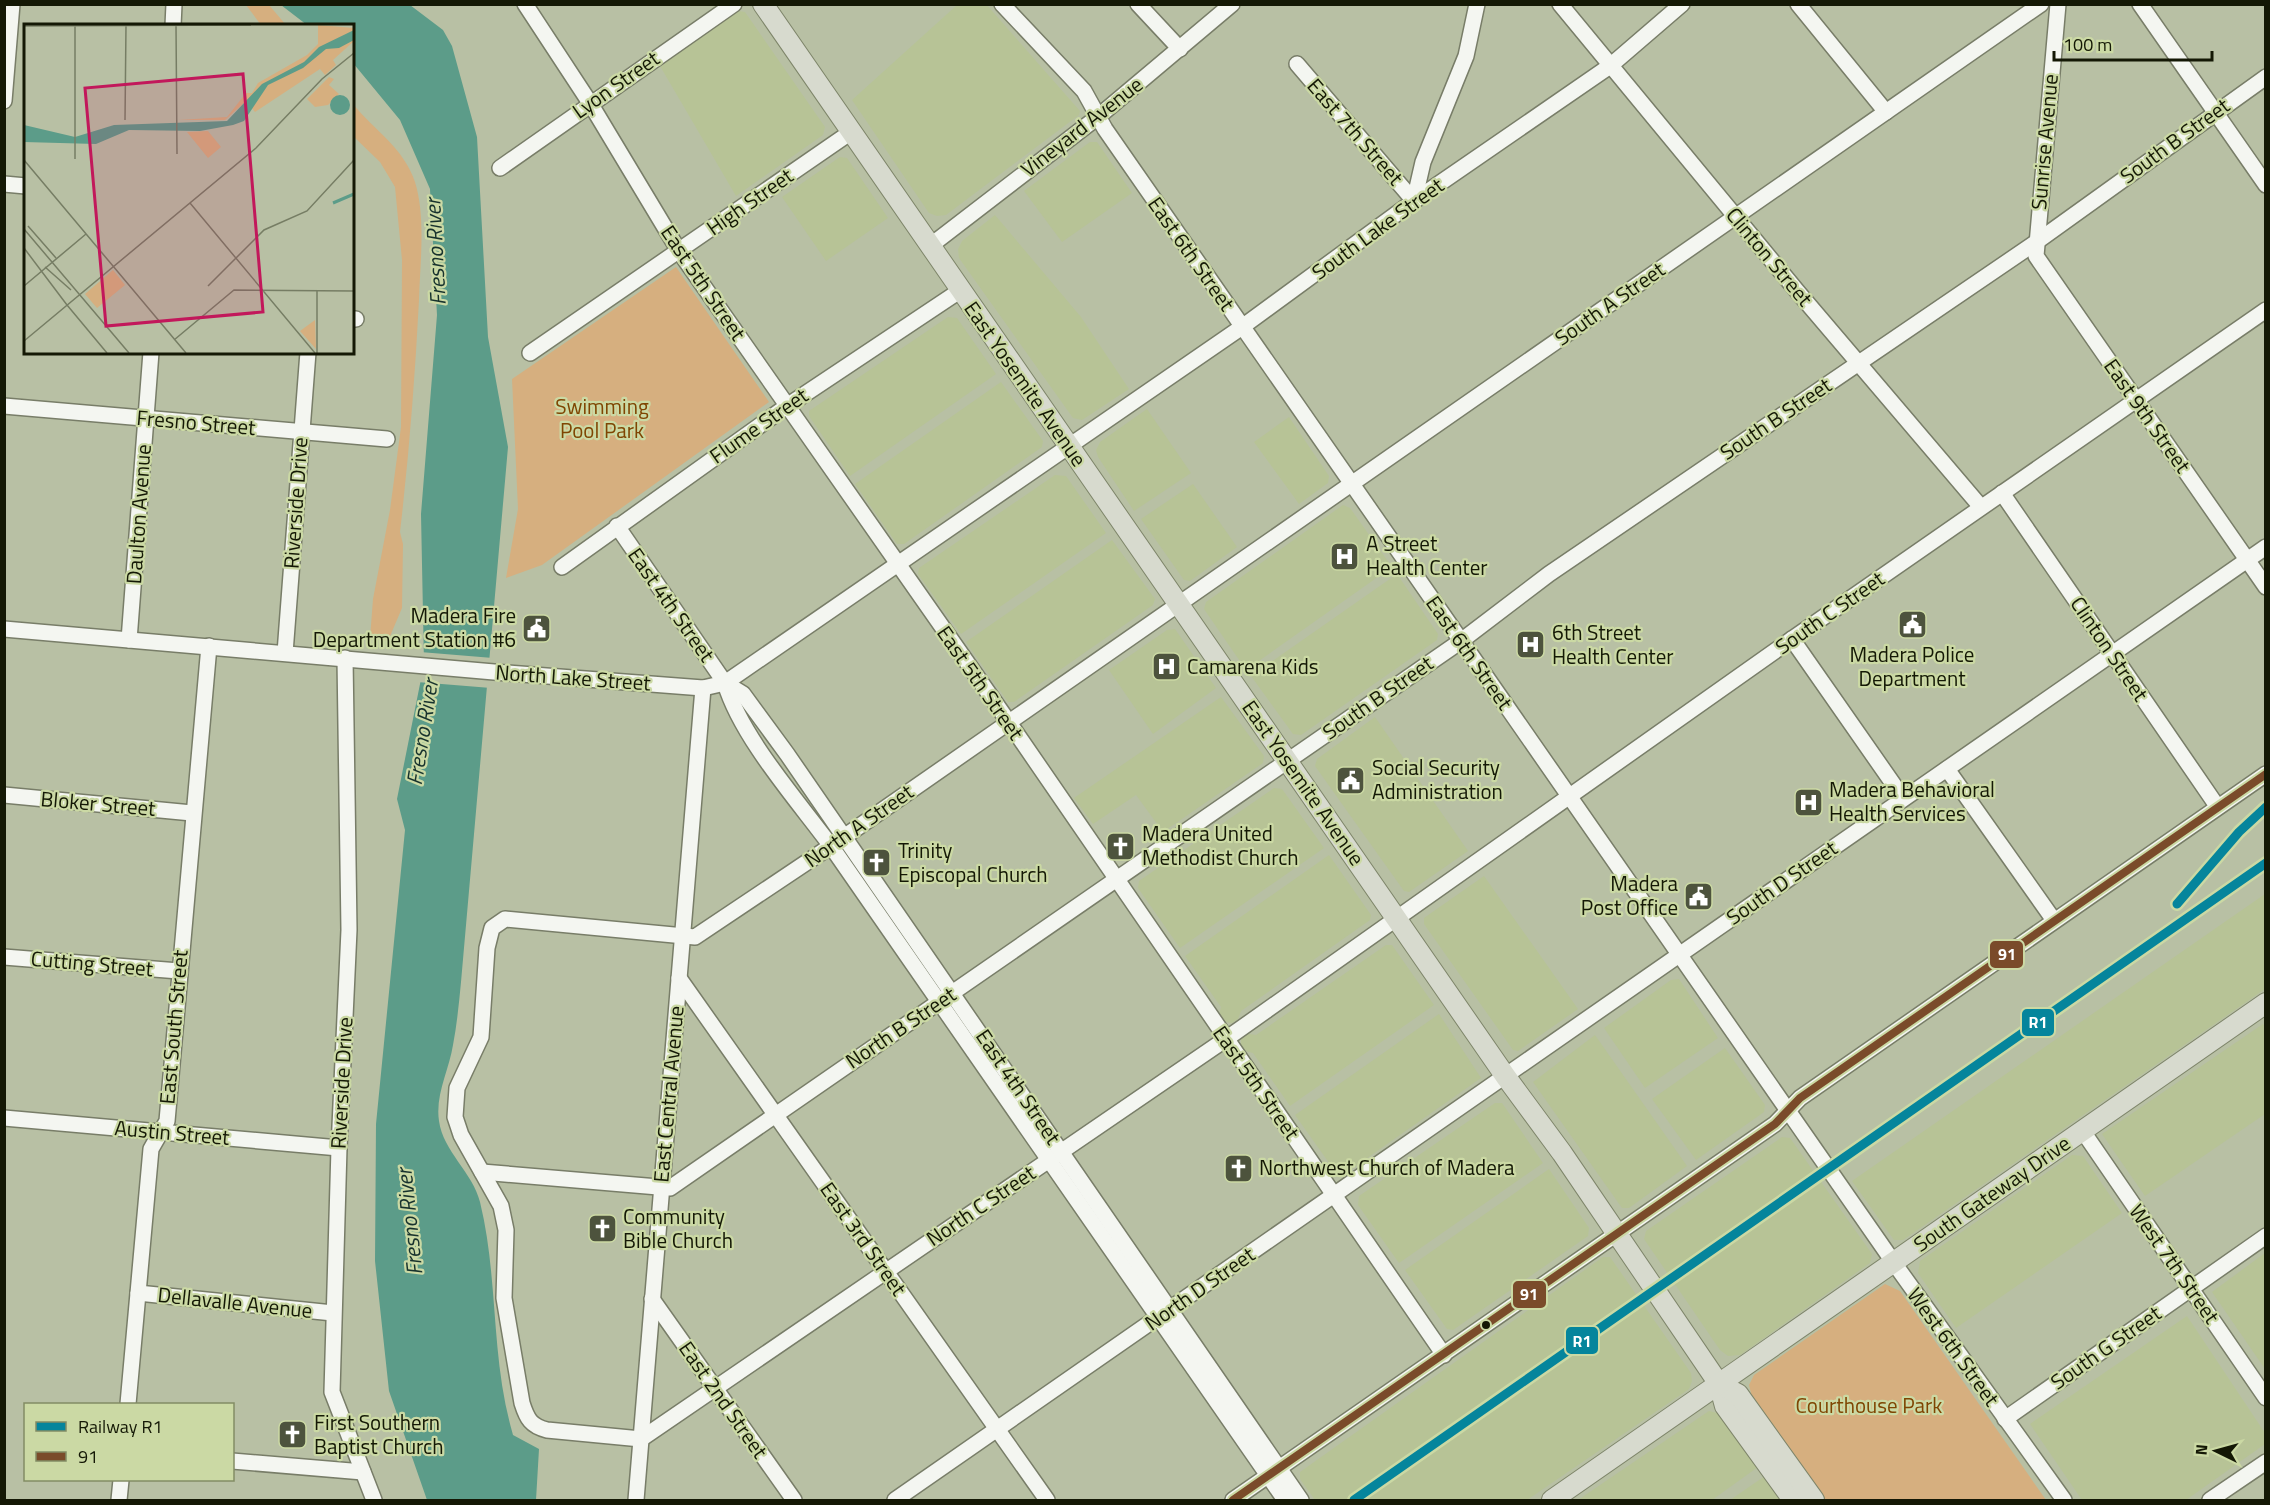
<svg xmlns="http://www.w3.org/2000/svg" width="2270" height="1505" font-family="'Titillium Web',sans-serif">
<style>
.built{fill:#b7c396}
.green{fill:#d6af7f}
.water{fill:#5c9c89}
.pier{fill:#b8c0a4}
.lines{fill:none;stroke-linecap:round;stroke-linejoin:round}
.minor-casing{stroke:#787d68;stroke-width:18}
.major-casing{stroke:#7e856a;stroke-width:22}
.minor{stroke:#f4f6f1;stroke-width:15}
.major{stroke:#d7dace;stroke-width:20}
.bus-1-casing{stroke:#cbd9a4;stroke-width:12}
.bus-1{stroke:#7a4b2a;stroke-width:8}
.rail-1-casing{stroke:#cbd9a4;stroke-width:14}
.rail-1{stroke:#05859c;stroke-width:9}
.bus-dot{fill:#141805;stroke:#cbd9a4;stroke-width:2}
.labels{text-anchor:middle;stroke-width:4.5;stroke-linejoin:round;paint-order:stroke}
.street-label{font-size:21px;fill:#141805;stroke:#cbd9a4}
.park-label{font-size:21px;fill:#7f4502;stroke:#cbd9a4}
.poi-label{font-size:21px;fill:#141805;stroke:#cbd9a4;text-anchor:start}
.water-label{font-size:22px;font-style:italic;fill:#17322d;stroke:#cbd9a4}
.inset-river{fill:none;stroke:#5c9c89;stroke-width:3}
.inset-road{fill:none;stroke:#767d64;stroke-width:1.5}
.view{fill:#c2185b;fill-opacity:0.15;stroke:#c2185b;stroke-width:3}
.inset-edge{fill:none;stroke:#141805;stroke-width:3}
.line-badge{stroke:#cbd9a4;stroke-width:2}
.badge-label{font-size:16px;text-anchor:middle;font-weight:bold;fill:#fff}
</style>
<rect width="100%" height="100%" fill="#b8c0a4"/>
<g class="built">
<path d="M986 4 1080 111 1079 115 946 215 937 216 929 213 852 100 957 5Z"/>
<path d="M738 11 745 12 825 127 823 135 736 196 660 66Z"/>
<path d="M1090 142H1097L1132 193 1062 242 1024 191Z"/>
<path d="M840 157 847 158 888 218 826 261 782 197Z"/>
<path d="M995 215 1081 317 1129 389 1082 420 1073 418 959 258 958 249 962 241Z"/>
<path d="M948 317 957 318 996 374 850 476 809 416V411Z"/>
<path d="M1001 382 1043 441 1042 447 904 544H897L855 484Z"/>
<path d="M1147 409 1191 473 1134 511 1098 457 1096 450 1100 442Z"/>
<path d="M1289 417 1329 476 1328 483 1299 504 1254 442Z"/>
<path d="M1055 475 1066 476 1106 533 961 634 918 574 919 568Z"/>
<path d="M1193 484 1237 547 1190 581 1184 580 1141 519Z"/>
<path d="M1343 505 1350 508 1392 567 1246 670 1204 609 1206 602Z"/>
<path d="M1112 540 1155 599 1153 605 1014 702H1008L966 642Z"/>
<path d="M1397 574 1438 634 1437 640 1301 735 1293 734 1251 676Z"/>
<path d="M1175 629 1216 688 1153 734 1109 670 1167 630Z"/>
<path d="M1221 697 1264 756 1263 763 1163 832 1136 795 1093 824 1074 798Z"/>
<path d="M1375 717 1468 851 1409 892 1404 891 1315 766 1317 759Z"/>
<path d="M1274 788 1282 789 1324 848 1180 948 1138 888 1139 881Z"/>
<path d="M1329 855 1371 915 1370 920 1241 1011 1238 1019 1232 1023 1224 1022 1219 1015 1221 1007 1185 956Z"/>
<path d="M1484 876 1578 1009 1518 1051 1513 1050 1424 924V918Z"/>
<path d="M2265 894V989L1903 1240H1894L1852 1181Z"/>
<path d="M1386 945H1392L1434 1005 1290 1106 1253 1053 1245 1051 1241 1045V1038L1248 1034 1256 1035Z"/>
<path d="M1679 979 1718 1038 1645 1088 1604 1028 1671 980Z"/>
<path d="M1439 1014 1481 1078 1343 1175 1337 1174 1295 1115Z"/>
<path d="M2263 1024 2266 1027 2265 1114 2145 1196 2102 1134Z"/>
<path d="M1595 1035 1687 1166 1629 1208H1622L1533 1082Z"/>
<path d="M1725 1048 1765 1105 1764 1112 1696 1160 1652 1099Z"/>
<path d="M1495 1103H1502L1543 1163 1399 1263 1358 1205 1359 1196Z"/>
<path d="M1782 1137 1790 1138 1872 1254 1870 1263 1740 1355 1728 1356 1720 1350 1644 1239 1646 1231Z"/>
<path d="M2072 1155 2083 1156 2122 1213 1956 1328 1918 1273 1920 1261Z"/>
<path d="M1549 1169 1589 1228 1588 1236 1453 1330 1447 1329 1405 1270Z"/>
<path d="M2265 1253V1369L2212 1292Z"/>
<path d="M1603 1257H1610L1691 1373 1692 1381 1689 1389 1527 1500H1315L1300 1479V1472Z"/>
<path d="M2187 1316 2265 1433V1444L2186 1500H2082L2030 1424Z"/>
<path d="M1709 1411 1721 1414 1758 1467 1712 1500H1578Z"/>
<path d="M1765 1476 1781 1500H1730Z"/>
</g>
<g class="green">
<path d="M246 5H269L286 25H261Z"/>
<path d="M353 104C374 130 404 148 415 182 426 218 420 263 419 300 415 378 409 455 400 532L403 544 402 608 388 641 370 638 373 599 390 510 401 427 402 260 395 187 380 162 353 136Z"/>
<path d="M676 267 769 402 542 565 506 578 518 509 512 379Z"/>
<path d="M1885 1284 1900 1291 2046 1500H1824L1752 1397 1749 1385 1754 1375Z"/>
</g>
<path class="water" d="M281 5H410L443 30 452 46 477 137 488 337 508 447 461 982C459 1003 457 1024 453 1045 449 1070 435 1095 439 1121 443 1151 473 1173 480 1202 499 1280 490 1356 513 1435L539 1449 536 1500H427L389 1391 375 1261 376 1124 405 830 397 799 424 664 421 514 437 315 430 189 400 120 353 63 352 26 307 25Z"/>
<path class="pier" d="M420 652 493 658 491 688 417 682Z"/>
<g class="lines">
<defs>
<g id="minor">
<path d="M525 4 590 103 679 251 1008 721 1444 1355"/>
<path d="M1002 4 1084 91 1105 129 1894 1263 2064 1500"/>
<path d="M1138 4 1180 49"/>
<path d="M1560 4 1797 291 1981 507"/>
<path d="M1798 4 1886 112"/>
<path d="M2041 4 831 846 695 937 505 919 492 928 487 948 481 1037 457 1088 455 1117 461 1135 501 1206 506 1230 504 1298 522 1403C527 1419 531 1426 547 1430L641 1439 1226 1039 1792 639 2266 310"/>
<path d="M2058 4 2036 256 2266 587"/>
<path d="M2140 4 2266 185"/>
<path d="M173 26 174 4"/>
<path d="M1297 64 1414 201"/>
<path d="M4 101 12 4"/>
<path d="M500 168 734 4"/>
<path d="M4 184 26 186"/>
<path d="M1414 201 1423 162 1466 56 1477 4"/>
<path d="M930 246 1099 116 1232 4"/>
<path d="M352 319H356"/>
<path d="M530 353 851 132"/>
<path d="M4 406 387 439"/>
<path d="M2002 493 2217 806"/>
<path d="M617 526 725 683C741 737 797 800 831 846L1285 1500"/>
<path d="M562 567 787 406 961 290"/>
<path d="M4 629 494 672 703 688 725 683 1242 327 1414 201 1610 66 1682 4"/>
<path d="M1792 639 1903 798"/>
<path d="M129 640 151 352"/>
<path d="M285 653 308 352"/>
<path d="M345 658 349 930 339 1148 332 1392 374 1500"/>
<path d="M725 683 743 694 787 754 1301 1500"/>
<path d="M1947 769 2053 919"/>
<path d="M4 795 192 813"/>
<path d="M4 957 179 971"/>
<path d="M679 978 1047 1500"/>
<path d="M4 1118 339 1148"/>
<path d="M2082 1130 2266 1398"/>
<path d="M482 1172 670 1188 1461 641 1549 574 2035 243 2266 77"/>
<path d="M138 1293 333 1313"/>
<path d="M652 1299 794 1500"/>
<path d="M128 1404 151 1149 167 1121 209 646"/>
<path d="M2005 1419 2266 1236"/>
<path d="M232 1461 363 1472"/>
<path d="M119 1500 121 1480"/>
<path d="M636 1500 703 688"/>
<path d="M895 1500 2266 547"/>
<path d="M1233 1500 1775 1124 1800 1098 2266 774"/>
<path d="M2210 1500 2266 1462"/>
</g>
<g id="major">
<path d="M763 4 1506 1077 1562 1153 1719 1384 1725 1406 1793 1500"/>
<path d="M1719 1384 1738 1394 1814 1500"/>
<path d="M1552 1500 2266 1003"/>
</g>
</defs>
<use href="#minor" class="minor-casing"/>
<use href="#major" class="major-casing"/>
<use href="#minor" class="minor"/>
<use href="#major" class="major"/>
<defs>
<path id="bus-1" d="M1233 1500 1775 1124 1800 1098 2266 774"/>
</defs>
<use href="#bus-1" class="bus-1-casing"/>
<use href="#bus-1" class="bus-1"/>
<defs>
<g id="rail-1">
<path d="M2177 904 2239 832 2266 807"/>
<path d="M1354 1500 2266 863"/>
</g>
</defs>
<use href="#rail-1" class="rail-1-casing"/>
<use href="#rail-1" class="rail-1"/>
</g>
<defs>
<symbol id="hospital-square" viewBox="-11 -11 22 22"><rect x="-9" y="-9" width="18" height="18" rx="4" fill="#4d533d" stroke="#cbd9a4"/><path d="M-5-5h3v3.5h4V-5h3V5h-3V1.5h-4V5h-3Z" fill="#fff"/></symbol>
<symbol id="civic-square" viewBox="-11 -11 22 22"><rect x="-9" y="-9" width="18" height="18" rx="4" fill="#4d533d" stroke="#cbd9a4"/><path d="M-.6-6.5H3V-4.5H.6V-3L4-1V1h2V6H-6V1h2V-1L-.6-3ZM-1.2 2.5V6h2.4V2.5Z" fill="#fff"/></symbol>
<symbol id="church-square" viewBox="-11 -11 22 22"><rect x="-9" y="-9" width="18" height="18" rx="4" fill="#4d533d" stroke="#cbd9a4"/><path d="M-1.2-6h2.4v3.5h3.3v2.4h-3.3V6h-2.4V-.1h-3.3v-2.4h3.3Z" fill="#fff"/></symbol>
</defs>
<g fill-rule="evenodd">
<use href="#hospital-square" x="1328" y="540" width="33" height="33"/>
<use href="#civic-square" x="1896" y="608" width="33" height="33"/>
<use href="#civic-square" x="520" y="612" width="33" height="33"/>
<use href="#hospital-square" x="1514" y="628" width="33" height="33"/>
<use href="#hospital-square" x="1150" y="650" width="33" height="33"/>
<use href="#civic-square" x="1334" y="764" width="33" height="33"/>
<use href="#hospital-square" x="1792" y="786" width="33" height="33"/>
<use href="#church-square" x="1104" y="830" width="33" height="33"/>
<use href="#church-square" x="860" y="846" width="33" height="33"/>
<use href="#civic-square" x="1682" y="880" width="33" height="33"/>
<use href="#church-square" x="1222" y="1152" width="33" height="33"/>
<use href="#church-square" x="586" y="1212" width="33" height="33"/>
<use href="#church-square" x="276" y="1418" width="33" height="33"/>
</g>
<circle class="bus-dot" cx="1486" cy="1325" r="5"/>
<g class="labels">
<g class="street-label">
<text transform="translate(616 85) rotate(-35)" y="7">Lyon Street</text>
<text transform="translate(1082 127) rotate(-38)" y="7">Vineyard Avenue</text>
<text transform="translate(1355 132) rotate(49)" y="7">East 7th Street</text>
<text transform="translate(2175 141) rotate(-36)" y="7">South B Street</text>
<text transform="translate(2045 142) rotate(-85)" y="7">Sunrise Avenue</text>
<text transform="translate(750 202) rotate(-35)" y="7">High Street</text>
<text transform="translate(1378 229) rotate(-36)" y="7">South Lake Street</text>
<text transform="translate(1191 254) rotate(55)" y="7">East 6th Street</text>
<text transform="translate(1769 257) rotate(50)" y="7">Clinton Street</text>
<text transform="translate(703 283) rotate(56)" y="7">East 5th Street</text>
<text transform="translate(1610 304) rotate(-35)" y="7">South A Street</text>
<text transform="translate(1025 384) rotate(55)" y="7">East Yosemite Avenue</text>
<text transform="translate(2147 416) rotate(55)" y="7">East 9th Street</text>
<text transform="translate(1776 419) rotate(-34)" y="7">South B Street</text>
<text transform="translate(196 423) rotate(5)" y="7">Fresno Street</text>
<text transform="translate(759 426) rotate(-35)" y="7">Flume Street</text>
<text transform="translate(296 503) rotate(-86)" y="7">Riverside Drive</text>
<text transform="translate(139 514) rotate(-86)" y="7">Daulton Avenue</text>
<text transform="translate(671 605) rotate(55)" y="7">East 4th Street</text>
<text transform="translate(1830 613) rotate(-35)" y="7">South C Street</text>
<text transform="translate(2109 649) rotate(56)" y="7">Clinton Street</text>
<text transform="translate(1469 653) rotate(55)" y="7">East 6th Street</text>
<text transform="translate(573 678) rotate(4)" y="7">North Lake Street</text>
<text transform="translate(980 683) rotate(55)" y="7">East 5th Street</text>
<text transform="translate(1378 698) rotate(-35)" y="7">South B Street</text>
<text transform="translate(1303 783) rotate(55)" y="7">East Yosemite Avenue</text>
<text transform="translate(98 804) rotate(5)" y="7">Bloker Street</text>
<text transform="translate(859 826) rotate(-35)" y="7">North A Street</text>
<text transform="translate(1782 883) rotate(-35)" y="7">South D Street</text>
<text transform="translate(92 964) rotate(5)" y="7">Cutting Street</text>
<text transform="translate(174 1027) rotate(-85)" y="7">East South Street</text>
<text transform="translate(901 1028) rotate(-34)" y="7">North B Street</text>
<text transform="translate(342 1083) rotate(-87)" y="7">Riverside Drive</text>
<text transform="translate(1256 1083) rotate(55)" y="7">East 5th Street</text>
<text transform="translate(1018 1087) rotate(56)" y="7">East 4th Street</text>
<text transform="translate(669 1094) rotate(-85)" y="7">East Central Avenue</text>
<text transform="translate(172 1133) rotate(5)" y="7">Austin Street</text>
<text transform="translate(1992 1194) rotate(-35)" y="7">South Gateway Drive</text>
<text transform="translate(981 1206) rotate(-34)" y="7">North C Street</text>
<text transform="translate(863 1239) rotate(55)" y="7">East 3rd Street</text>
<text transform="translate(2174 1264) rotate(55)" y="7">West 7th Street</text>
<text transform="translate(1200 1289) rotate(-35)" y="7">North D Street</text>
<text transform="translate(235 1303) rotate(6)" y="7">Dellavalle Avenue</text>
<text transform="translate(1953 1347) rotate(54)" y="7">West 6th Street</text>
<text transform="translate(2106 1348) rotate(-35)" y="7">South G Street</text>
<text transform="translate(723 1400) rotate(55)" y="7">East 2nd Street</text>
</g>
<g class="park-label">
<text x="602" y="414">Swimming<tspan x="602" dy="24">Pool Park</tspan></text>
<text x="1869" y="1413">Courthouse Park</text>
</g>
<g class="poi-label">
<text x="1366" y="551">A Street<tspan x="1366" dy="24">Health Center</tspan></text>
<text x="516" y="623" text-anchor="end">Madera Fire<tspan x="516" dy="24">Department Station #6</tspan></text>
<text x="1552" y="640">6th Street<tspan x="1552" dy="24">Health Center</tspan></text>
<text x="1912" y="662" text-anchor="middle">Madera Police<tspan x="1912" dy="24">Department</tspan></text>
<text x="1187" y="674">Camarena Kids</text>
<text x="1372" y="775">Social Security<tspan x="1372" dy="24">Administration</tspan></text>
<text x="1829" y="797">Madera Behavioral<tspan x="1829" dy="24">Health Services</tspan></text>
<text x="1142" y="841">Madera United<tspan x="1142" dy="24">Methodist Church</tspan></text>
<text x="898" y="858">Trinity<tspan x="898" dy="24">Episcopal Church</tspan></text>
<text x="1678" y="891" text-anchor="end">Madera<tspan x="1678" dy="24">Post Office</tspan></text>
<text x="1259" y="1175">Northwest Church of Madera</text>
<text x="623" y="1224">Community<tspan x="623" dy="24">Bible Church</tspan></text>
<text x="314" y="1430">First Southern<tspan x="314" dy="24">Baptist Church</tspan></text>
</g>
<g class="water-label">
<text transform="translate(435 252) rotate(-93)" y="8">Fresno River</text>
<text transform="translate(422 732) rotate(-81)" y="8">Fresno River</text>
<text transform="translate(409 1222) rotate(-96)" y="8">Fresno River</text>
</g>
</g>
<g transform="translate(24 24)">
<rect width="330" height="330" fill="#b8c0a4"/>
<path d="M294 1 330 4V17L309 36 312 41 301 51 296 45 231 88 222 77 201 96H155L203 93 222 69H228L234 59 283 31 294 20ZM305 53 310 55 305 61 315 70 304 81 291 83 283 75ZM184 107 197 123 184 134 163 108ZM89 246 101 261 73 284 61 270ZM291 296 292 325 276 307Z" fill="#d6af7f"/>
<path d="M330 6V16L315 24 302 25 279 44 244 61 220 97 209 101 176 107 105 106 72 120 0 118V101L51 113 90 101 203 97 238 60 280 38 295 23ZM306 81a10 10 0 1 1 20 0a10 10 0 1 1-20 0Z" fill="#5c9c89"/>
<path class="inset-river" d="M309 179 330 170"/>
<path class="inset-road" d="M152 1 153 130M0 2 227 1M101 96 102 1M51 135V1M0 136 162 329M166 179 291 329M4 202 32 234M0 205 105 329M0 224 43 281M21 243 47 266M0 262 62 210M184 262 240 206 283 187 330 136M43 281 83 329M150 316 210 266 330 267M0 317 232 124 298 55 330 29M293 329V267"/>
<path class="view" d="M219 50 239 288 82 302 61 64Z"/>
<rect width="330" height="330" class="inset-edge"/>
</g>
<g class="line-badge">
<rect x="1989" y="940" width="35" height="29" rx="6" fill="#7a4b2a"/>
<rect x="2021" y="1008" width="34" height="29" rx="6" fill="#05859c"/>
<rect x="1512" y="1280" width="35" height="29" rx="6" fill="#7a4b2a"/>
<rect x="1565" y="1326" width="34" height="29" rx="6" fill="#05859c"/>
</g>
<g class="badge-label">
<text x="2007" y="960">91</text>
<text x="2038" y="1028">R1</text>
<text x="1529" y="1300">91</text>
<text x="1582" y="1347">R1</text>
</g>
<rect width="2270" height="1505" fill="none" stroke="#141805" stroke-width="12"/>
<rect x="24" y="1403" width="210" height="78" fill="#cbd9a4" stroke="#828c64" stroke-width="1.5"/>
<rect x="36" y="1422" width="30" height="9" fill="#05859c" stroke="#828c64" stroke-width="1.5"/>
<text x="78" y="1433" font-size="18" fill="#141805">Railway R1</text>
<rect x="36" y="1452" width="30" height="9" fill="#7a4b2a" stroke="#828c64" stroke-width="1.5"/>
<text x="78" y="1463" font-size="18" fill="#141805">91</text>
<g transform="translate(2216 1451) rotate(275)" stroke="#cbd9a4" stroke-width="4.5" paint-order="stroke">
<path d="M0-4.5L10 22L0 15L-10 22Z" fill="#141805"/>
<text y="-9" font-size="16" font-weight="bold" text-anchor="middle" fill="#141805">N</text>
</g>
<path d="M2054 51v9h158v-9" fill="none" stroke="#141805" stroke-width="3"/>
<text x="2063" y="51" font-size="18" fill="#141805" stroke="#cbd9a4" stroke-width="4.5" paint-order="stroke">100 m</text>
</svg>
